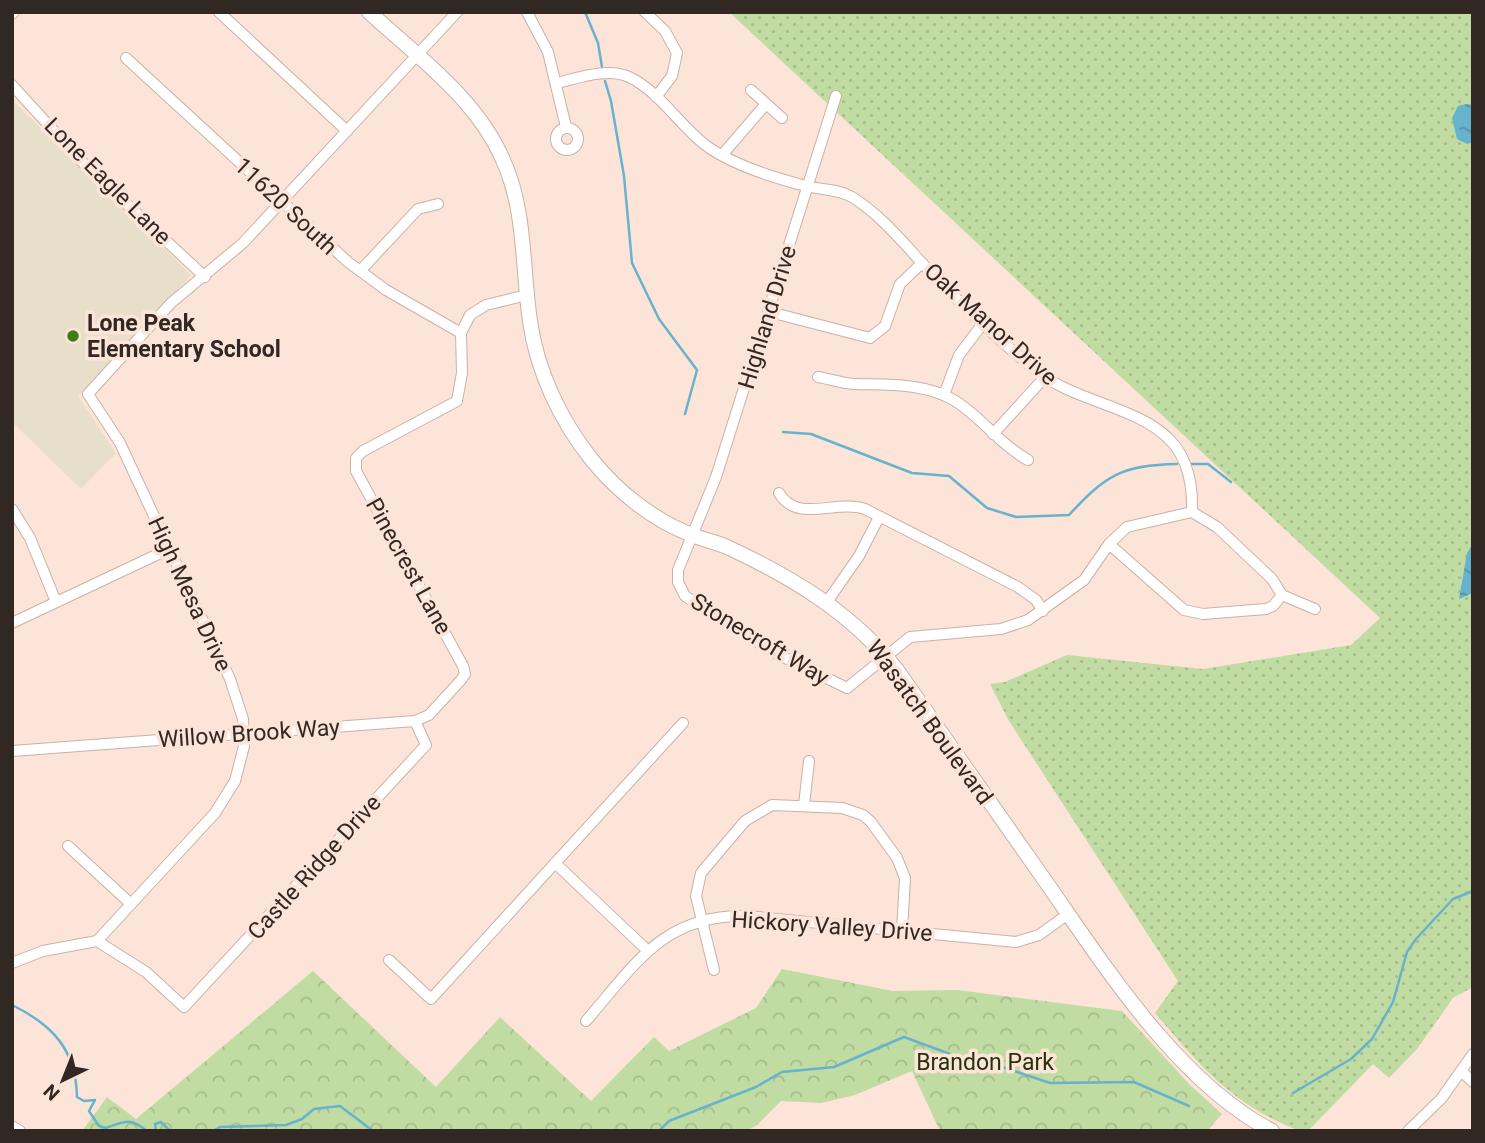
<svg xmlns="http://www.w3.org/2000/svg" width="1485" height="1143" font-family="Roboto,sans-serif">
<style>
.education{fill:#e8dfca}
.grass{fill:url(#grass-dots)}
.park{fill:url(#park-crowns)}
.water{fill:url(#water-ripples)}
.lines{fill:none;stroke-linecap:round;stroke-linejoin:round}
.stream{stroke:#67b2cc;stroke-width:2.5}
.minor-casing{stroke:#c9b1a6;stroke-width:12}
.major-casing{stroke:#c9b1a6;stroke-width:16}
.minor{stroke:#fff;stroke-width:10}
.major{stroke:#fff;stroke-width:14}
.poi-dot{fill:#417c16;stroke:#fde4d8;stroke-width:2.5}
.labels{text-anchor:middle;stroke-width:7;stroke-linejoin:round;paint-order:stroke}
.street-label{font-size:23px;fill:#312723;stroke:#fde4d8}
.poi-label{font-size:23px;font-weight:bold;fill:#312723;stroke:#fde4d8;text-anchor:start}
.park-label{font-size:23px;fill:#243409;stroke:#fde4d8}
</style>
<defs>
<pattern id="grass-dots" width="8" height="8" patternUnits="userSpaceOnUse" patternTransform="scale(1.75)"><rect width="8" height="8" fill="#c1dca2"/><path d="M2 2h.1M6 6h.1" fill="none" stroke="#a6bd8b" stroke-width="1.8" stroke-linecap="round"/></pattern>
<pattern id="park-crowns" width="20" height="18" patternUnits="userSpaceOnUse" patternTransform="scale(1.75)"><rect width="20" height="18" fill="#c1dca2"/><path d="M2 6a3 3 0 1 1 6 0M12 15a3 3 0 1 1 6 0" fill="none" stroke="#a6bd8b"/></pattern>
<pattern id="water-ripples" width="26" height="14" patternUnits="userSpaceOnUse" patternTransform="scale(1.75)"><rect width="26" height="14" fill="#67b2cc"/><path d="M2 4q2-2 4 0t4 0M15 11q2-2 4 0t4 0" fill="none" stroke="#5591a5"/></pattern>
</defs>
<rect width="100%" height="100%" fill="#fde4d8"/>
<path class="education" d="M12 100 191 275 78 396 116 453 81 489 12 422Z"/>
<path class="grass" d="M729 12H1473V987L1453 998 1417 1049 1389 1078 1373 1064 1308 1131C1296 1131 1288 1126 1277 1121 1223 1095 1193 1057 1155 1013L1178 981 1009 721 990 684 1005 682 1067 655 1203 669 1351 645 1380 618Z"/>
<path class="park" d="M782 969 893 991 957 990 1122 1011 1190 1085 1222 1114 1207 1131H940L912 1071 855 1095 821 1103 781 1101 757 1125 747 1131H82L107 1097 136 1119 313 971 436 1087 500 1017 591 1101 654 1037 669 1051 756 1008Z"/>
<g class="water">
<path d="M1467 104 1473 105V142L1467 144 1457 139 1452 118 1458 106Z"/>
<path d="M1473 544V593L1459 599 1467 553Z"/>
</g>
<g class="lines">
<g class="stream">
<path d="M585 12 598 43 602 67"/>
<path d="M605 81 611 101 624 176 632 263 659 319 697 370 685 414"/>
<path d="M783 432 811 434 912 473 949 476 987 508 1016 517 1069 515C1106 475 1122 465 1177 464"/>
<path d="M1191 464H1208L1231 482"/>
<path d="M12 1005C53 1025 76 1050 77 1097L84 1101 95 1100 89 1111 99 1126 106 1128C125 1121 130 1117 147 1131"/>
<path d="M1293 1093 1351 1059 1372 1039 1393 1002 1407 952 1416 939 1453 899 1473 891"/>
<path d="M156 1131 155 1124 161 1122 170 1131"/>
<path d="M213 1131 220 1127 286 1125 302 1119 314 1109 340 1106 373 1131"/>
<path d="M659 1131 669 1121 756 1087 782 1072 834 1067 904 1037 969 1061 996 1065 1050 1083 1134 1082 1189 1106"/>
</g>
<defs>
<g id="minor">
<path d="M219 12 347 131"/>
<path d="M527 12 548 52 566 127"/>
<path d="M645 12 665 31 677 53 672 76 656 97"/>
<path d="M12 14 14 12"/>
<path d="M126 58 348 262 386 290 461 333"/>
<path d="M557 83C578 78 608 67 629 77 661 92 680 127 708 147 735 166 775 178 806 186 822 190 839 189 852 197 887 219 911 253 940 282 970 313 1004 345 1037 371 1075 402 1136 406 1169 439 1188 457 1193 487 1192 512"/>
<path d="M12 85 85 165 205 277"/>
<path d="M751 90 782 118"/>
<path d="M836 96 716 477 678 570V582L685 596 773 652 847 688 910 637 1001 629 1028 620 1084 580 1109 544 1127 527 1192 512"/>
<circle cx="567" cy="139" r="11"/>
<path d="M722 155 766 104"/>
<path d="M360 271 418 209 438 204"/>
<path d="M770 312 870 338 885 326 900 284 922 263"/>
<path d="M818 377C831 379 843 384 856 384 887 385 923 383 952 399 980 415 999 444 1028 460"/>
<path d="M944 395 959 355 984 322"/>
<path d="M993 434 1045 377"/>
<path d="M779 493C797 524 836 499 865 509L1018 587 1036 600 1043 611"/>
<path d="M12 509 30 538 56 602"/>
<path d="M1192 512 1217 527 1272 579 1282 595 1315 609"/>
<path d="M1109 544 1184 610 1203 614 1266 609 1273 606 1282 595"/>
<path d="M827 602 859 556 879 517"/>
<path d="M12 623 169 549"/>
<path d="M12 751 415 721 429 715 461 680 465 674 463 666 356 471V458L363 451 457 401 462 373 461 333 470 315 486 305 527 295"/>
<path d="M804 805 809 761"/>
<path d="M68 846 131 904"/>
<path d="M555 863 648 951"/>
<path d="M97 941 146 972 184 1007 426 745 415 721"/>
<path d="M389 960 431 999 683 723"/>
<path d="M12 963 43 951 97 941 215 813 235 781 244 746 243 719 230 679 120 443 88 394 171 303 243 243 457 12"/>
<path d="M714 970 696 896 701 873 745 821 772 805 842 808 863 815 871 822 897 858 905 878 902 931"/>
<path d="M586 1021C635 965 663 914 747 916L1016 942 1039 935 1068 914"/>
<path d="M1461 1071 1473 1082"/>
<path d="M12 1126 20 1131"/>
<path d="M1408 1131 1441 1099 1473 1054"/>
</g>
<path id="major" d="M369 12C417 56 477 99 503 160 526 210 522 267 530 321 537 371 560 420 592 460 618 492 653 520 692 535 704 540 716 542 727 547 792 577 852 613 897 670 947 741 996 812 1046 882 1106 968 1178 1082 1272 1131"/>
</defs>
<use href="#minor" class="minor-casing"/>
<use href="#major" class="major-casing"/>
<use href="#minor" class="minor"/>
<use href="#major" class="major"/>
</g>
<circle class="poi-dot" cx="73" cy="336" r="7"/>
<g class="labels">
<g class="street-label">
<text transform="translate(108 181) rotate(45)" y="8">Lone Eagle Lane</text>
<text transform="translate(286 206) rotate(43)" y="8">11620 South</text>
<text transform="translate(767 317) rotate(-73)" y="8">Highland Drive</text>
<text transform="translate(991 324) rotate(42)" y="8">Oak Manor Drive</text>
<text transform="translate(409 566) rotate(61)" y="8">Pinecrest Lane</text>
<text transform="translate(190 594) rotate(65)" y="8">High Mesa Drive</text>
<text transform="translate(760 639) rotate(31)" y="8">Stonecroft Way</text>
<text transform="translate(930 722) rotate(54)" y="8">Wasatch Boulevard</text>
<text transform="translate(249 733) rotate(-4)" y="8">Willow Brook Way</text>
<text transform="translate(314 867) rotate(-48)" y="8">Castle Ridge Drive</text>
<text transform="translate(832 926) rotate(4)" y="8">Hickory Valley Drive</text>
</g>
<g class="poi-label">
<text x="87" y="331">Lone Peak<tspan x="87" dy="26">Elementary School</tspan></text>
</g>
<g class="park-label">
<text x="985" y="1070">Brandon Park</text>
</g>
</g>
<rect width="1485" height="1143" fill="none" stroke="#312723" stroke-width="28"/>
<g transform="translate(63 1080) rotate(223)" stroke="#fde4d8" stroke-width="5" paint-order="stroke">
<path d="M0-5L12 26L0 18L-12 26Z" fill="#312723"/>
<text y="-10" font-size="19" font-weight="bold" text-anchor="middle" fill="#312723">N</text>
</g>
</svg>
